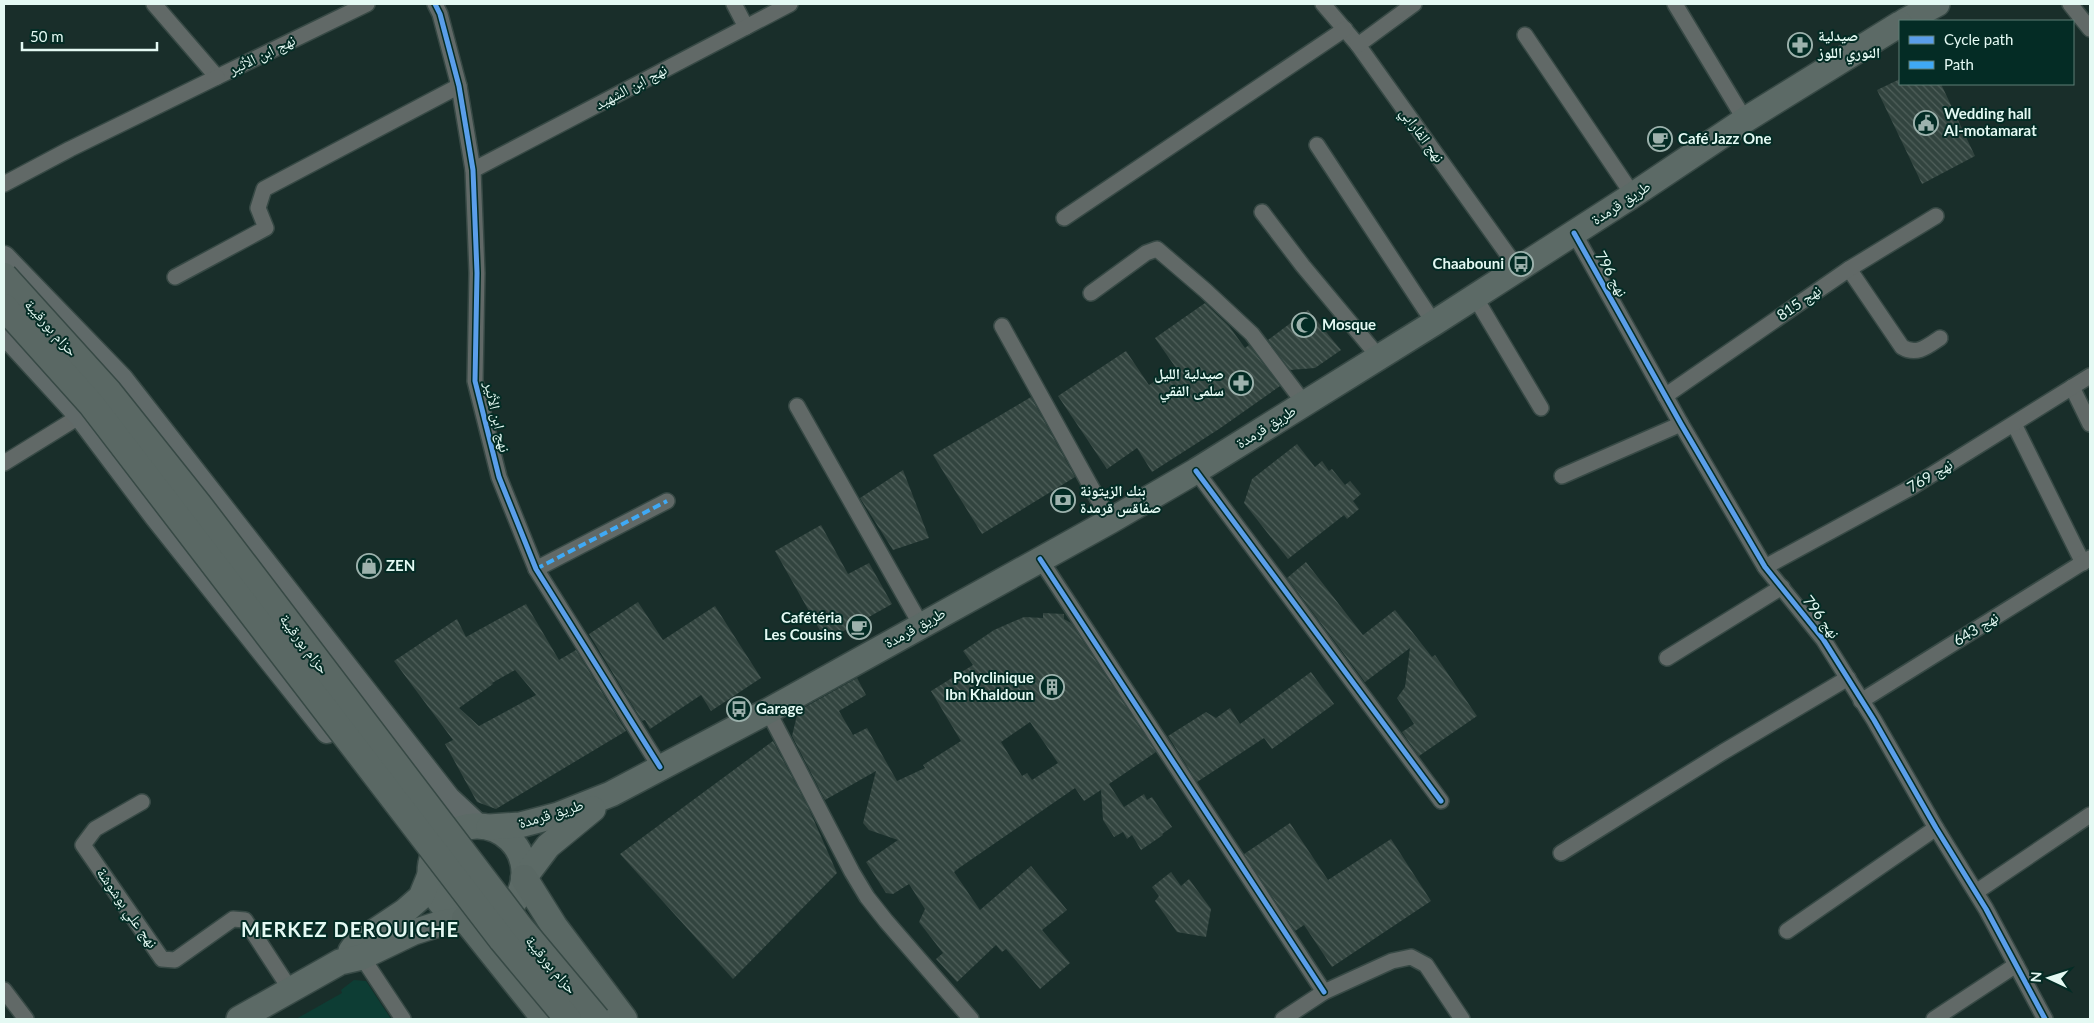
<svg xmlns="http://www.w3.org/2000/svg" width="2094" height="1023" font-family="Lato,'Noto Naskh Arabic',sans-serif">
<style>
.built{fill:#0d3d34}
.building{fill:url(#building-back-hatch);fill-rule:evenodd}
.lines{fill:none;stroke-linecap:round;stroke-linejoin:round}
.minor-casing{stroke:#374945;stroke-width:18}
.secondary-casing{stroke:#374945;stroke-width:25}
.primary-casing{stroke:#374945;stroke-width:28}
.trunk-casing{stroke:#374945;stroke-width:29}
.minor{stroke:#616967;stroke-width:15}
.secondary{stroke:#606a69;stroke-width:22}
.primary{stroke:#5c6a66;stroke-width:25}
.trunk{stroke:#5a6864;stroke-width:26}
.trunk-bridge-casing{stroke:#374945;stroke-width:29;stroke-linecap:butt}
.trunk-bridge{stroke:#5a6864;stroke-width:26}
.quiet{stroke:#3fa9f5;stroke-width:4;stroke-dasharray:8 4;stroke-linecap:butt}
.cycleway-casing{stroke:#042c25;stroke-width:8}
.cycleway{stroke:#5a9eea;stroke-width:5}
.labels{text-anchor:middle;stroke-width:4;stroke-linejoin:round;paint-order:stroke}
.poi-label{font-size:15px;font-weight:bold;fill:#e4f9f3;stroke:#042c25;text-anchor:start}
.street-label{font-size:15px;fill:#e4f9f3;stroke:#042c25}
.district-label{font-size:20px;font-weight:bold;letter-spacing:1px;fill:#e4f9f3;stroke:#042c25}
</style>
<defs>
<pattern id="building-back-hatch" width="6" height="6" patternUnits="userSpaceOnUse" patternTransform="scale(1.25)"><rect width="6" height="6" fill="#32443f"/><path d="M-1 5l2 2M0 0l6 6M5-1l2 2" fill="none" stroke="#50605b"/></pattern>
</defs>
<rect width="100%" height="100%" fill="#192e2a"/>
<path class="built" d="M354 980 366 981 391 1019H296L342 993 341 990Z"/>
<g class="building">
<path d="M1900 79V84H1941L1975 156 1922 184 1877 90Z"/>
<path d="M1205 303 1229 326 1245 348 1249 345 1280 386 1219 429 1152 472 1137 448 1107 469 1058 396 1126 351 1149 385 1176 368 1155 338Z"/>
<path d="M1308 310 1341 350 1315 368 1290 370 1268 340Z"/>
<path d="M1031 397 1075 477 982 534 933 455Z"/>
<path d="M1297 444 1315 467 1322 461 1329 471 1332 469 1345 485 1350 481 1361 494 1353 501 1359 509 1347 519 1344 515 1288 559 1244 503 1252 479Z"/>
<path d="M903 470 929 538 893 550 860 498Z"/>
<path d="M821 525 848 574 869 563 892 604 826 641 775 551Z"/>
<path d="M1306 562 1363 635 1395 610 1432 657 1435 655 1477 716 1419 756 1402 732 1414 724 1397 698 1405 687 1410 648 1365 682 1287 578Z"/>
<path d="M638 602 663 640 715 606 761 678 711 711 701 695 650 729 645 720 642 721 589 634Z"/>
<path d="M526 604 559 660 576 650 626 731 496 809 477 802 445 744 453 740 394 661 457 619 466 637ZM515 670 536 695 479 726 459 708 493 684 492 683Z"/>
<path d="M1043 613 1064 614V619L1071 623 1156 752 1109 784 1124 807 1144 794 1147 800 1152 797 1172 827 1162 834 1163 835 1141 850 1132 835 1127 839 1123 832 1114 837 1103 820 1101 790 1084 801 1075 788 959 868 954 872 980 910 1031 866 1067 910 1042 930 1070 963 1040 989 1006 949 1002 952 996 945 957 982 936 959 943 953 919 922 925 909 909 884 893 894 886 893 866 862 898 840 869 830 863 823 876 771 825 800 792 736 798 711 857 678 866 695 839 711 853 735 867 728 897 781 925 768 923 765 961 741 931 691 973 665 963 651 994 630 1024 617 1043 618ZM1030 722 1058 763 1032 780 1027 773 1022 776 1001 742Z"/>
<path d="M1311 672 1334 704 1272 749 1264 738 1197 782 1168 736 1206 712 1216 718 1230 708 1240 724Z"/>
<path d="M773 741 809 809 837 873 733 979 620 854Z"/>
<path d="M1290 823 1328 880 1391 839 1431 901 1332 967 1304 925 1295 931 1244 854Z"/>
<path d="M1171 872 1181 886 1189 879 1211 909 1206 937 1177 932 1155 901 1159 896 1152 887Z"/>
</g>
<g class="lines">
<defs>
<g id="minor">
<path d="M154 4 217 77 367 4"/>
<path d="M435 4 440 14 459 86 473 170 477 273 475 381 499 477 536 569 660 767"/>
<path d="M734 4 746 27"/>
<path d="M1323 4 1358 45 1518 269"/>
<path d="M1675 4 1745 120"/>
<path d="M2070 4 2090 29"/>
<path d="M1525 35 1633 195"/>
<path d="M1358 45 1414 4"/>
<path d="M1317 145 1434 323"/>
<path d="M473 170 790 4"/>
<path d="M4 184 70 149 217 77"/>
<path d="M1262 212 1303 266 1378 356"/>
<path d="M1064 218 1345 29"/>
<path d="M1574 233 1681 424 1765 567 1823 639 1874 720 1936 828 1986 909 2045 1019"/>
<path d="M1849 269 1902 347C1917 356 1928 346 1940 338"/>
<path d="M175 277 266 228 258 208 264 189 459 86"/>
<path d="M1091 293 1146 253 1157 249 1206 291 1252 334 1304 403"/>
<path d="M1475 297 1541 408"/>
<path d="M1002 326 1110 521"/>
<path d="M2072 387 2090 424"/>
<path d="M1665 396 1849 269 1936 216"/>
<path d="M797 406 921 625"/>
<path d="M2014 424 2083 563"/>
<path d="M4 463 80 416"/>
<path d="M1196 471 1441 801"/>
<path d="M1562 476 1681 424"/>
<path d="M1040 559 1324 992"/>
<path d="M1765 567 1912 487 2090 376"/>
<path d="M536 569 667 501"/>
<path d="M1667 658 1782 587"/>
<path d="M1861 701 2090 558"/>
<path d="M768 711 852 872 867 897 886 921 971 1019"/>
<path d="M142 802 95 829 83 845 162 959 175 960 233 919 245 920 290 989"/>
<path d="M1561 853 1723 752 1848 678"/>
<path d="M1976 892 2090 815"/>
<path d="M1787 931 1936 828"/>
<path d="M362 957 403 1019"/>
<path d="M4 990 26 1019"/>
<path d="M1283 1019 1324 992 1392 961 1411 957 1426 965 1462 1019"/>
<path d="M1934 1019 2016 965"/>
</g>
<g id="secondary">
<path d="M4 257 122 379 449 798 479 826"/>
<path d="M4 333 80 416 156 517 327 732"/>
</g>
<g id="primary">
<path d="M1905 21 1937 4"/>
<circle cx="477" cy="873" r="47"/>
<path d="M489 827 520 825 558 815 611 794 768 711 1110 521 1196 471 1434 323 1633 195 1745 120 1900 24"/>
<path d="M524 878 548 846 593 809"/>
<path d="M351 951 356 944 404 912 421 897 430 875"/>
<path d="M239 1019 340 962 362 957 414 932 442 923 465 919"/>
</g>
<g id="trunk">
<path d="M524 878 554 926 624 1019"/>
<path d="M465 919 545 1019"/>
</g>
</defs>
<use href="#minor" class="minor-casing"/>
<use href="#secondary" class="secondary-casing"/>
<use href="#primary" class="primary-casing"/>
<use href="#trunk" class="trunk-casing"/>
<use href="#minor" class="minor"/>
<use href="#secondary" class="secondary"/>
<use href="#primary" class="primary"/>
<use href="#trunk" class="trunk"/>
<defs>
<g id="trunk-bridge">
<path d="M4 276 109 392 199 505 520 927 597 1019"/>
<path d="M4 307 91 404 502 940 568 1019"/>
</g>
</defs>
<use href="#trunk-bridge" class="trunk-bridge-casing"/>
<use href="#trunk-bridge" class="trunk-bridge"/>
<path class="quiet" d="M536 569 667 501"/>
<defs>
<g id="cycleway">
<path d="M435 4 440 14 459 86 473 170 477 273 475 381 499 477 536 569 660 767"/>
<path d="M1574 233 1681 424 1765 567 1823 639 1874 720 1936 828 1986 909 2045 1019"/>
<path d="M1196 471 1441 801"/>
<path d="M1040 559 1324 992"/>
</g>
</defs>
<use href="#cycleway" class="cycleway-casing"/>
<use href="#cycleway" class="cycleway"/>
</g>
<defs>
<symbol id="pharmacy-ring" viewBox="-11 -11 22 22"><circle r="9.5" fill="#042c25" stroke="#9db2ad" stroke-width="1.5"/><path d="M-2-6h4v4h4v4h-4v4h-4v-4h-4v-4h4Z" fill="#9db2ad"/></symbol>
<symbol id="civic-ring" viewBox="-11 -11 22 22"><circle r="9.5" fill="#042c25" stroke="#9db2ad" stroke-width="1.5"/><path d="M-.6-6.5H3V-4.5H.6V-3L4-1V1h2V6H-6V1h2V-1L-.6-3ZM-1.2 2.5V6h2.4V2.5Z" fill="#9db2ad"/></symbol>
<symbol id="cafe-ring" viewBox="-11 -11 22 22"><circle r="9.5" fill="#042c25" stroke="#9db2ad" stroke-width="1.5"/><path d="M-5.5-4.5H6V0H3Q3 3.5 0 3.5H-2.5Q-5.5 3.5-5.5 0ZM3-3.2v2h1.7v-2ZM-6 4.5H4V6H-6Z" fill="#9db2ad"/></symbol>
<symbol id="bus-ring" viewBox="-11 -11 22 22"><circle r="9.5" fill="#042c25" stroke="#9db2ad" stroke-width="1.5"/><path d="M-5-6H5V4H4V6H2V4H-2V6H-4V4H-5ZM-3.5-4V0h7V-4ZM-3.5 1.2v1.5H-2V1.2ZM2 1.2v1.5H3.5V1.2Z" fill="#9db2ad"/></symbol>
<symbol id="mosque-ring" viewBox="-11 -11 22 22"><circle r="9.5" fill="#042c25" stroke="#9db2ad" stroke-width="1.5"/><path d="M3.5-4.9A6 6 0 1 0 3.5 4.9A5 5 0 1 1 3.5-4.9Z" fill="#9db2ad"/></symbol>
<symbol id="bank-ring" viewBox="-11 -11 22 22"><circle r="9.5" fill="#042c25" stroke="#9db2ad" stroke-width="1.5"/><path d="M-6-4H6V4H-6ZM0-2.3a2.3 2.3 0 1 0 0 4.6a2.3 2.3 0 1 0 0-4.6Z" fill="#9db2ad"/></symbol>
<symbol id="shop-ring" viewBox="-11 -11 22 22"><circle r="9.5" fill="#042c25" stroke="#9db2ad" stroke-width="1.5"/><path d="M-5-2.5h2.3a2.7 3.5 0 0 1 5.4 0H5L5.5 6h-11ZM-1.5-2.5h3a1.5 2.3 0 0 0-3 0Z" fill="#9db2ad"/></symbol>
<symbol id="building-ring" viewBox="-11 -11 22 22"><circle r="9.5" fill="#042c25" stroke="#9db2ad" stroke-width="1.5"/><path d="M-4-6H4V6H1V3H-1V6H-4ZM-2.5-4.3h1.7v1.8h-1.7ZM.8-4.3h1.7v1.8H.8ZM-2.5-1h1.7V.8h-1.7ZM.8-1h1.7V.8H.8Z" fill="#9db2ad"/></symbol>
</defs>
<g fill-rule="evenodd">
<use href="#pharmacy-ring" x="1786" y="31" width="28" height="28"/>
<use href="#civic-ring" x="1912" y="109" width="28" height="28"/>
<use href="#cafe-ring" x="1646" y="125" width="28" height="28"/>
<use href="#bus-ring" x="1507" y="250" width="28" height="28"/>
<use href="#mosque-ring" x="1290" y="311" width="28" height="28"/>
<use href="#pharmacy-ring" x="1227" y="369" width="28" height="28"/>
<use href="#bank-ring" x="1049" y="486" width="28" height="28"/>
<use href="#shop-ring" x="355" y="552" width="28" height="28"/>
<use href="#cafe-ring" x="845" y="613" width="28" height="28"/>
<use href="#building-ring" x="1038" y="673" width="28" height="28"/>
<use href="#bus-ring" x="725" y="695" width="28" height="28"/>
</g>
<g class="labels">
<g class="poi-label">
<text x="1818" y="41">صيدلية<tspan x="1818" dy="17">النوري اللوز</tspan></text>
<text x="1944" y="119">Wedding hall<tspan x="1944" dy="17">Al-motamarat</tspan></text>
<text x="1678" y="144">Café Jazz One</text>
<text x="1504" y="269" text-anchor="end">Chaabouni</text>
<text x="1322" y="330">Mosque</text>
<text x="1224" y="379" text-anchor="end">صيدلية الليل<tspan x="1224" dy="17">سلمى الفقي</tspan></text>
<text x="1080" y="496">بنك الزيتونة<tspan x="1080" dy="17">صفاقس قرمدة</tspan></text>
<text x="386" y="571">ZEN</text>
<text x="842" y="623" text-anchor="end">Cafétéria<tspan x="842" dy="17">Les Cousins</tspan></text>
<text x="1034" y="683" text-anchor="end">Polyclinique<tspan x="1034" dy="17">Ibn Khaldoun</tspan></text>
<text x="756" y="714">Garage</text>
</g>
<g class="street-label">
<text transform="translate(262 55) rotate(-26)" y="5">نهج ابن الأثير</text>
<text transform="translate(631 87) rotate(-28)" y="5">نهج ابن الشهيد</text>
<text transform="translate(1422 135) rotate(54)" y="5">نهج الفارابي</text>
<text transform="translate(1621 203) rotate(-33)" y="5">طريق قرمدة</text>
<text transform="translate(1611 274) rotate(61)" y="5">نهج 796</text>
<text transform="translate(1799 303) rotate(-35)" y="5">نهج 815</text>
<text transform="translate(51 328) rotate(48)" y="5">حزام بورقيبة</text>
<text transform="translate(497 417) rotate(77)" y="5">نهج ابن الأثير</text>
<text transform="translate(1266 427) rotate(-32)" y="5">طريق قرمدة</text>
<text transform="translate(1930 476) rotate(-31)" y="5">نهج 769</text>
<text transform="translate(1821 617) rotate(53)" y="5">نهج 796</text>
<text transform="translate(915 628) rotate(-29)" y="5">طريق قرمدة</text>
<text transform="translate(1976 629) rotate(-32)" y="5">نهج 643</text>
<text transform="translate(304 644) rotate(53)" y="5">حزام بورقيبة</text>
<text transform="translate(551 814) rotate(-17)" y="5">طريق قرمدة</text>
<text transform="translate(127 908) rotate(55)" y="5">نهج علي بوشوشة</text>
<text transform="translate(551 965) rotate(50)" y="5">حزام بورقيبة</text>
</g>
<g class="district-label">
<text x="350" y="937">MERKEZ DEROUICHE</text>
</g>
</g>
<rect width="2094" height="1023" fill="none" stroke="#e4f9f3" stroke-width="10"/>
<rect x="1899" y="20" width="175" height="65" fill="#042c25" stroke="#5e7e77"/>
<rect x="1909" y="36" width="25" height="8" fill="#5a9eea" stroke="#5e7e77"/>
<text x="1944" y="45" font-size="15" fill="#e4f9f3">Cycle path</text>
<rect x="1909" y="61" width="25" height="8" fill="#3fa9f5" stroke="#5e7e77"/>
<text x="1944" y="70" font-size="15" fill="#e4f9f3">Path</text>
<g transform="translate(2049 978) rotate(274)" stroke="#042c25" stroke-width="4" paint-order="stroke">
<path d="M0-4L9 19L0 12L-9 19Z" fill="#e4f9f3"/>
<text y="-8" font-size="14" font-weight="bold" text-anchor="middle" fill="#e4f9f3">N</text>
</g>
<path d="M22 42v8h135v-8" fill="none" stroke="#e4f9f3" stroke-width="2.5"/>
<text x="30" y="42" font-size="15" fill="#e4f9f3" stroke="#042c25" stroke-width="4" paint-order="stroke">50 m</text>
</svg>
